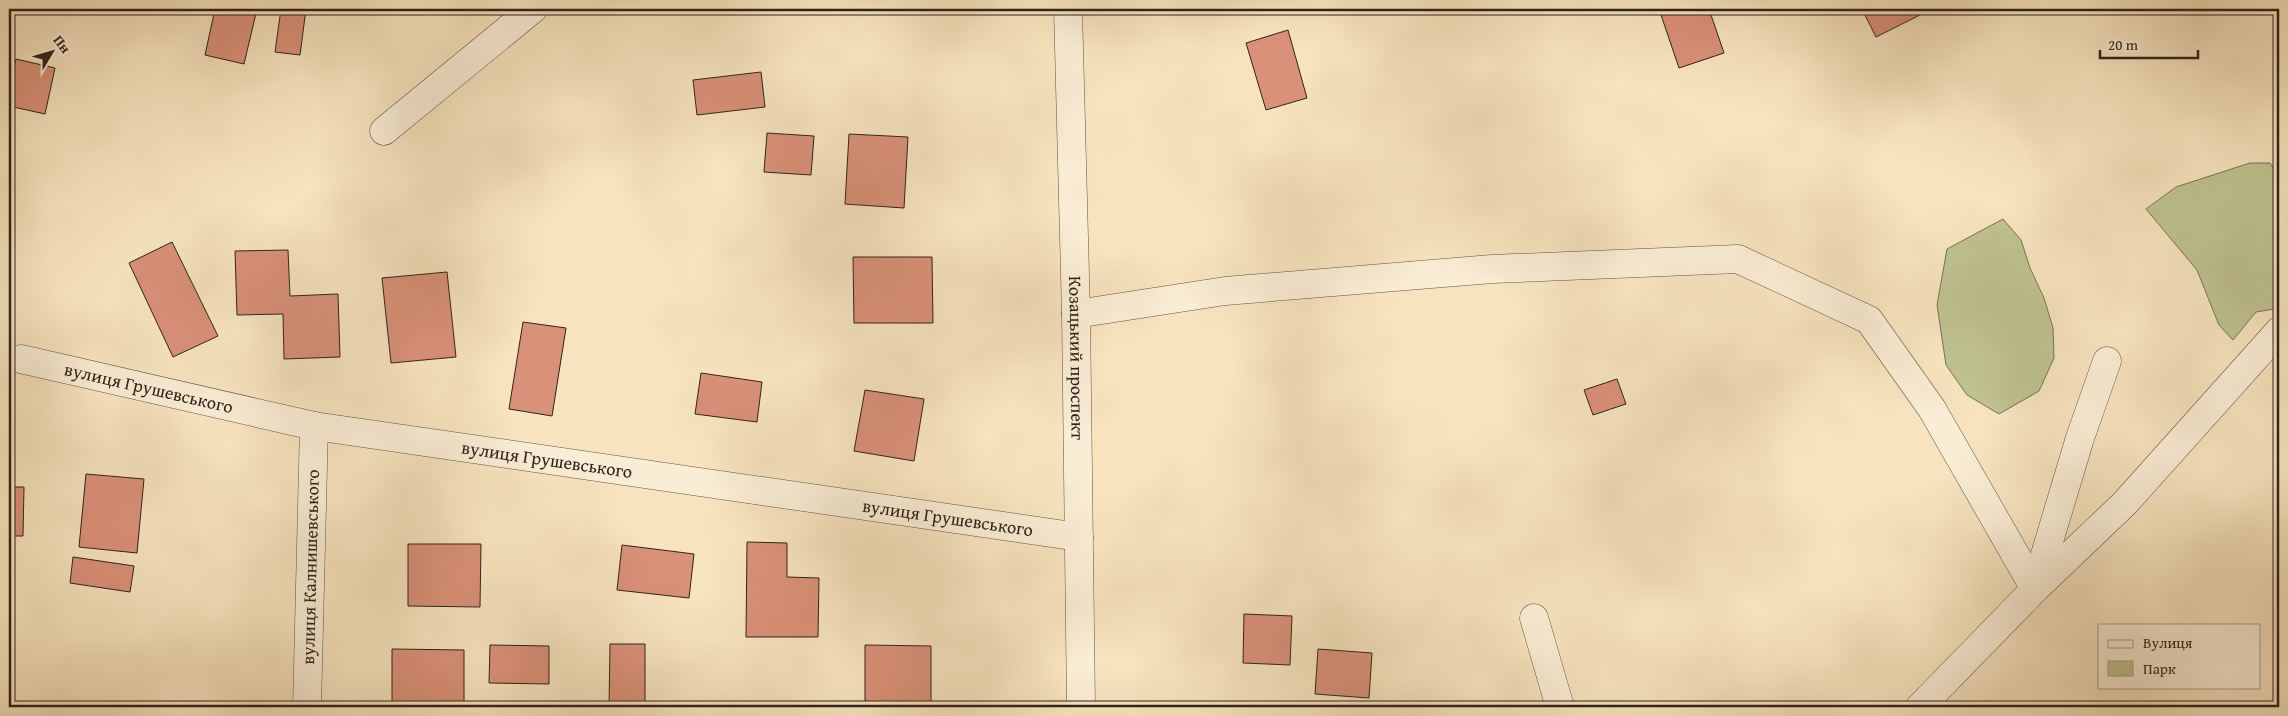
<svg xmlns="http://www.w3.org/2000/svg" width="2288" height="716" font-family="'Gentium Book Plus',serif">
<style>
.green{fill:#bfc390;stroke:#767356}
.building{fill:#da9179;stroke:#2e231b}
.lines{fill:none;stroke-linecap:round;stroke-linejoin:round}
.minor-casing{stroke:#605344;stroke-width:29}
.minor{stroke:#faedd5;stroke-width:28}
.labels{text-anchor:middle;stroke-width:4;stroke-linejoin:round;paint-order:stroke}
.street-label{font-size:18px;fill:#2e231b;stroke:#faedd5}
</style>
<rect width="100%" height="100%" fill="#f7e4bf"/>
<filter id="stains"><feTurbulence type="fractalNoise" baseFrequency=".004" numOctaves="4"/><feColorMatrix values="0 0 0 0 .2 0 0 0 0 .09 0 0 0 0 .02 0 0 0 .5 -.17"/></filter>
<radialGradient id="worn" r=".72"><stop offset=".6" stop-color="#630" stop-opacity="0"/><stop offset="1" stop-color="#630" stop-opacity=".3"/></radialGradient>
<g class="green">
<path d="M2250 163H2270L2279 177V302L2274 309 2256 312 2233 340 2219 325 2197 270 2146 209 2176 187Z"/>
<path d="M2003 219 2021 240 2030 268 2044 298 2053 328 2054 358 2039 391 1999 414 1967 395 1946 365 1937 305 1947 249Z"/>
</g>
<g class="building">
<path d="M215 9H257L244 64 205 55Z"/>
<path d="M281 9H306L300 55 275 52Z"/>
<path d="M1659 9H1709L1724 53 1679 68Z"/>
<path d="M1862 9H1922L1924 13 1876 37Z"/>
<path d="M1288 30 1307 98 1266 110 1246 43Z"/>
<path d="M16 59 55 68 45 114 9 106V90Z"/>
<path d="M761 72 765 107 697 115 693 80Z"/>
<path d="M767 133 814 136 811 175 764 172Z"/>
<path d="M849 134 908 137 904 208 845 204Z"/>
<path d="M172 242 218 336 173 357 129 263Z"/>
<path d="M288 250 290 296 338 294 340 357 284 359 283 314 237 315 235 251Z"/>
<path d="M853 257H932L933 323H854Z"/>
<path d="M447 272 456 357 391 363 382 278Z"/>
<path d="M523 322 566 328 552 416 509 409Z"/>
<path d="M701 373 762 382 757 422 695 414Z"/>
<path d="M1617 379 1626 404 1593 415 1584 390Z"/>
<path d="M865 390 924 399 914 461 854 451Z"/>
<path d="M86 474 144 479 137 553 79 547Z"/>
<path d="M9 487H24L23 536H9Z"/>
<path d="M747 542 787 543V577L819 578 818 637H746Z"/>
<path d="M408 544H481L480 607 408 606Z"/>
<path d="M622 545 694 554 689 598 617 590Z"/>
<path d="M73 557 134 566 130 592 70 583Z"/>
<path d="M1244 614 1292 616 1290 665 1243 663Z"/>
<path d="M610 644H645V707H609Z"/>
<path d="M490 645 549 646V684L489 683Z"/>
<path d="M865 645 931 646V707H865Z"/>
<path d="M392 649 464 650V707H392Z"/>
<path d="M1318 649 1372 653 1369 698 1315 694Z"/>
</g>
<g class="lines">
<defs>
<g id="minor">
<path id="s1" d="M1068 9 1076 314 1081 707"/>
<path d="M384 131 533 9"/>
<path d="M1076 314 1225 291 1492 269 1738 259 1869 320 1932 409 2035 589"/>
<path id="s2" d="M21 359 314 426 1079 537"/>
<path d="M2035 588 2080 438 2107 361"/>
<path d="M1534 618 1560 707"/>
<path id="s3" d="M307 707 314 426"/>
<path d="M1920 707 2035 589 2125 503 2279 331"/>
</g>
</defs>
<use href="#minor" class="minor-casing"/>
<use href="#minor" class="minor"/>
</g>
<g class="labels">
<g class="street-label">
<text dy="6" stroke="none"><textPath href="#s1" startOffset="349">Козацький проспект</textPath></text>
<text dy="6" stroke="none"><textPath href="#s2" startOffset="131">вулиця Грушевського</textPath></text>
<text dy="6" stroke="none"><textPath href="#s2" startOffset="536">вулиця Грушевського</textPath></text>
<text dy="6" stroke="none"><textPath href="#s2" startOffset="941">вулиця Грушевського</textPath></text>
<text dy="6" stroke="none"><textPath href="#s3" startOffset="140">вулиця Калнишевського</textPath></text>
</g>
</g>
<rect width="2288" height="716" fill="none" stroke="#f7e4bf" stroke-width="30"/>
<rect x="10" y="10" width="2268" height="696" fill="none" stroke="#2e231b" stroke-width="2.5"/>
<rect x="15" y="15" width="2258" height="686" fill="none" stroke="#2e231b"/>
<rect x="2098" y="624" width="162" height="65" fill="#faedd5" stroke="#a89c8b"/>
<rect x="2108" y="640" width="25" height="8" fill="#faedd5" stroke="#a89c8b"/>
<text x="2143" y="648" font-size="15" fill="#2e231b">Вулиця</text>
<rect x="2108" y="661" width="25" height="15" fill="#bfc390" stroke="#a89c8b"/>
<text x="2143" y="674" font-size="15" fill="#2e231b">Парк</text>
<g transform="translate(52 52) rotate(52)" stroke="#faedd5" stroke-width="4" paint-order="stroke">
<path d="M0-4L9 19L0 12L-9 19Z" fill="#2e231b"/>
<text y="-8" font-size="14" font-weight="bold" text-anchor="middle" fill="#2e231b">Пн</text>
</g>
<path d="M2100 50v8h98v-8" fill="none" stroke="#2e231b" stroke-width="2.5"/>
<text x="2108" y="50" font-size="15" fill="#2e231b" stroke="#faedd5" stroke-width="4" paint-order="stroke">20 m</text>
<rect width="100%" height="100%" filter="url(#stains)"/>
<rect width="100%" height="100%" fill="url(#worn)"/>
</svg>
